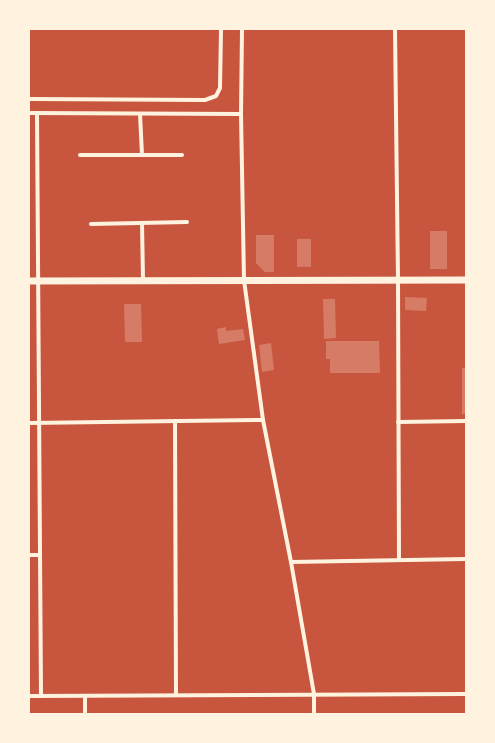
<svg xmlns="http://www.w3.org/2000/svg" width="495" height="743" font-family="Commissioner,sans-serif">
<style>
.building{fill:#d67c66}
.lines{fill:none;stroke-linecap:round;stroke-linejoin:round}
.minor{stroke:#fff3e0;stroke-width:4}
.tertiary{stroke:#fff3e0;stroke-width:7}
</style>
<rect width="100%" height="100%" fill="#c8553d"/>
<g class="building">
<rect x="430" y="231" width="17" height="38"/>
<path d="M256 235H274V272H265L256 263Z"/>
<rect x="297" y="239" width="14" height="28"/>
<path d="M405 297 427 298 426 311 405 310Z"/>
<path d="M323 299H335L336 338 324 339Z"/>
<path d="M124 304H141L142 342H125Z"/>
<path d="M226 327V331L243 329 245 340 219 344 217 329Z"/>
<path d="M326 341H379L380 373H330V359H326Z"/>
<path d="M271 343 274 370 262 372 259 345Z"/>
<rect x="462" y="368" width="4" height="46"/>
</g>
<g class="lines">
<g class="minor">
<path d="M242 29 241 114 244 280 263 420 291 562 314 694V714"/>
<path d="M395 29 398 280 399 559"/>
<path d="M29 99 205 100 216 96 220 88 221 29"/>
<path d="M29 113 241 114"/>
<path d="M37 113 41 696"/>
<path d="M140 114 142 155"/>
<path d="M80 155H182"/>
<path d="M142 223 143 280"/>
<path d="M91 224 187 222"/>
<path d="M175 421 176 695"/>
<path d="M398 422 466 421"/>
<path d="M29 423 263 420"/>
<path d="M29 555H40"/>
<path d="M291 562 466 559"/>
<path d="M29 696 466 694"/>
<path d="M85 714V696"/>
</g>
<path class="tertiary" d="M29 281 466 280"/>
</g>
<rect width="495" height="743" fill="none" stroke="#fff3e0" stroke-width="60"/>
</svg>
